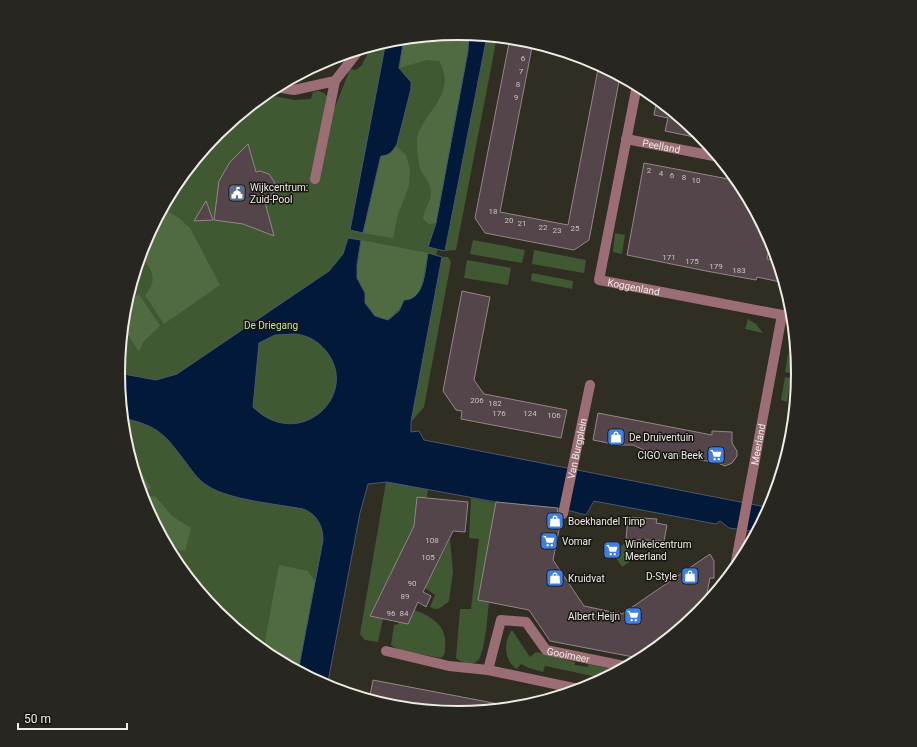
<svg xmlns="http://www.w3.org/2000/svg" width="917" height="747" font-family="Roboto,sans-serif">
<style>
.green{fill:#405933}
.forest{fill:#506b42}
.water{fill:#03193a;stroke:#4a586d;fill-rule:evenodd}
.building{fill:#534549;stroke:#948589}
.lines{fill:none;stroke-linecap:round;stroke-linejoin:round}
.minor{stroke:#9b6e76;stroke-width:10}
.labels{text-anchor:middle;stroke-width:3;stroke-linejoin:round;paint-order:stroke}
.number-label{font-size:8px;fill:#c7c2be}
.street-label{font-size:10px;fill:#eeece5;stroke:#171510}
.poi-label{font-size:10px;fill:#eeece5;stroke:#171510;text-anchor:start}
.park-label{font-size:10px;fill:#b8e5a3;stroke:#171510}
.rim{fill:none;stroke:#eeece5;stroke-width:2}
</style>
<rect width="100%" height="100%" fill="#302d22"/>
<g class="green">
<path d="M459 33 476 35 441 234 414 355 351 457 312 679 269 656 218 614 175 562 144 504 125 440 118 373 125 307 144 243 176 184 218 133 264 94 294 100 311 99 313 92 319 91 324 93 328 98 326 106 335 107 350 69 356 70 362 65 371 46 386 41 376 93 392 40Z"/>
<path d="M487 36 497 37 456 250 445 251Z"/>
<path d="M615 233 625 235 622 254 613 252Z"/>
<path d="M473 240 525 250 522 263 470 254Z"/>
<path d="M534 250 586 260 584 273 532 264Z"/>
<path d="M442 257H448L451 262 424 407 411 422Z"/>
<path d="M467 260 511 268 508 285 464 278Z"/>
<path d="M532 273 573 281 572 289 531 281Z"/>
<path d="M748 319 756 324 763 333 745 329Z"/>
<path d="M788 354 795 356 792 374 785 372Z"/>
<path d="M785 377 791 378 787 402 781 400Z"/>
<path d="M386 482 428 489 427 498 417 497 414 526 370 615 383 619 378 642 365 640 360 634Z"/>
<path d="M471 498 496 503 478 600 489 602C487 618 486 646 479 659 474 667 461 663 456 658L460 609H471L479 539 469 538Z"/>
<path d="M450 539 453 572 449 601C443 606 438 612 430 607L435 595 425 588Z"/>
<path d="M624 544 634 559 622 567 612 552Z"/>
<path d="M414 610C432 616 448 627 445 647 445 652 445 655 441 658L399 650 391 645 394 625 398 624 400 620 407 624Z"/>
<path d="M512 630 530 657 536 652 575 662V665L588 667V664L621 671 607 679 545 666 543 672 529 668 521 664 517 669C504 661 503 642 512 630Z"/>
</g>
<g class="forest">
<path d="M459 33 469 34 468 51 436 223 429 224 423 219C424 208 432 202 431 190 430 183 425 178 421 171 419 168 416 143 417 138 425 110 458 93 439 61L427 60 399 68 404 38Z"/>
<path d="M396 146 406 155 410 169 409 186 398 214 393 238 363 233 380 159 381 156 393 151Z"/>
<path d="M164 209 179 218 190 228 220 285 164 324 145 295C156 284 155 270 143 260Z"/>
<path d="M361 240 428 253 422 285 417 296 403 305 388 320 375 316 365 303V293L357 278V265Z"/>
<path d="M139 294 160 326 143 342 139 352 123 327 126 303Z"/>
<path d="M129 456 151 488 141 495Z"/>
<path d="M150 496 156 497 172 516 191 528 185 551 168 548 144 504 143 500Z"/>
<path d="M279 565 308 571 315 582 298 672 264 653 266 645 265 641Z"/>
</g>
<g class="water">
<path d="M469 34 487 36 445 251 428 247 436 223 468 51Z"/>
<path d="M404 38 399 68 411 82V89L397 144C393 151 389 156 381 156L380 159 363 233 350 230 386 41Z"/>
<path d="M348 238 361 240 357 265V278L365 293V303L375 316 388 320 399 311 404 300C425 300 425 269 428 253L442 257 411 422V432L419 431 424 440 771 508 757 533 752 531 729 528 720 521 716 524 594 501 586 515 563 509 496 502 387 482 368 484 360 513 327 687 298 672 323 540C323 526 317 514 303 509 277 504 229 500 208 486 199 481 193 472 187 464 165 435 160 426 122 418L118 373 156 380 177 374 329 271 343 254ZM295 334C307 335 318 341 326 351 361 394 300 453 253 407L259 343 275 335Z"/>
</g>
<g class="building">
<path d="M510 38 533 42 500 212 568 225 599 64 620 76 589 240 574 250 485 233 475 218Z"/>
<path d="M657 98 699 133 704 139 665 131 668 118 654 115Z"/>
<path d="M248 144 256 172 260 171 269 174 275 183 273 193 265 202 274 236 243 224 214 220 219 181 230 162Z"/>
<path d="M644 163 739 181 771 239 767 259 778 261 782 272 780 282 757 277 756 280 706 271 627 255Z"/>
<path d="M206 201 213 220 194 221Z"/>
<path d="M462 291 490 297 474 380 484 394 567 410 561 438 461 419 462 411 456 410 443 391Z"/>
<path d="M598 413 712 435V431L732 432V443L737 451V456L732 463 725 466 718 463 644 450 633 445H618L593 440Z"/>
<path d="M417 497 468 502 465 532 453 531 423 592 431 596 426 607 418 602 408 624 370 616 414 526Z"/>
<path d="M496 502 558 508 557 516 561 520 553 560 584 606 622 614 710 554 714 561V578H710L704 608 699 614 644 659 550 641 529 610 478 600Z"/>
<path d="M628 517 657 519 656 523 667 525 664 541 626 539Z"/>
<path d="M373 680 509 706V709L458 714 392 707 369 701Z"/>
</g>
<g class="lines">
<g class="minor">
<path id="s1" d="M637 85 599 280 793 317"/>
<path d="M276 87 294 90 335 81 359 50"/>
<path id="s2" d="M626 139 719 157"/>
<path d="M315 179 335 81"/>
<path id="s3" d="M563 514 590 385"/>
<path id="s4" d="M734 572 782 315"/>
<path d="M386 651 449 666 488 670 583 690"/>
<path id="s5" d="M488 670 501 620 526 622 546 650 629 667"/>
</g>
</g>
<defs>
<symbol id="civic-square" viewBox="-11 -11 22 22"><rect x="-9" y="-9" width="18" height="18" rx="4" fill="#5c6f8a" stroke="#171510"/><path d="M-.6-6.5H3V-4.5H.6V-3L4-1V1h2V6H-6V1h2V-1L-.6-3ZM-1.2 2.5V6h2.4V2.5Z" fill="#fff"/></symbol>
<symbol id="shop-square" viewBox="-11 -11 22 22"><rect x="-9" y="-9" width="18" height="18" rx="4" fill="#3f7fe0" stroke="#171510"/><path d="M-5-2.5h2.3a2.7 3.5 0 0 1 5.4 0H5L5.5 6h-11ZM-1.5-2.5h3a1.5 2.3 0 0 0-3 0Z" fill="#fff"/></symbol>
<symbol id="supermarket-square" viewBox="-11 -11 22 22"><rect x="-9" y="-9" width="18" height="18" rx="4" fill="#3f7fe0" stroke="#171510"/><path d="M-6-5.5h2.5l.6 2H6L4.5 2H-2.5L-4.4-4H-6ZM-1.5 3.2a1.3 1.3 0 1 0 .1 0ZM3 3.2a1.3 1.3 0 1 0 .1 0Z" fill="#fff"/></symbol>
</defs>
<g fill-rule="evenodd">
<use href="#civic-square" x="227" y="183" width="20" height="20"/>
<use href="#shop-square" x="606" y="427" width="20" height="20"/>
<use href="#supermarket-square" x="706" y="445" width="20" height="20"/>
<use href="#shop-square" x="545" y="511" width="20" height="20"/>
<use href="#supermarket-square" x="539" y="531" width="20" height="20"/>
<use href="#supermarket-square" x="602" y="540" width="20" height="20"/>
<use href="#shop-square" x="680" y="566" width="20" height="20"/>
<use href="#shop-square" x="545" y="568" width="20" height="20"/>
<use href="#supermarket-square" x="623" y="606" width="20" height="20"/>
</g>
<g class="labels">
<g class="number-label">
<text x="523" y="61">6</text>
<text x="521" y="74">7</text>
<text x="518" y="87">8</text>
<text x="516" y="100">9</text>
<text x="649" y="173">2</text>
<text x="661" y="176">4</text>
<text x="672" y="178">6</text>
<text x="684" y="180">8</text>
<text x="696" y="183">10</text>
<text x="493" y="214">18</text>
<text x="509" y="223">20</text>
<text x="522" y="226">21</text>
<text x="543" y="230">22</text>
<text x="575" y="231">25</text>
<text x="557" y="233">23</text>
<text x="669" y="260">171</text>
<text x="692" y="264">175</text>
<text x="716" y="269">179</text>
<text x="739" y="273">183</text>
<text x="477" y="403">206</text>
<text x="495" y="406">182</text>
<text x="499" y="416">176</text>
<text x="530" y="416">124</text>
<text x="554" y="418">106</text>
<text x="432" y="543">108</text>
<text x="428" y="560">105</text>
<text x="412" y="586">90</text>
<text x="405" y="599">89</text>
<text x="391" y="616">96</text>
<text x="404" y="616">84</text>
</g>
<g class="street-label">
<text dy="4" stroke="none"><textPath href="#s2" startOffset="36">Peelland</textPath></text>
<text dy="4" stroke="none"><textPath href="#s1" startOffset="234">Koggenland</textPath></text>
<text dy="4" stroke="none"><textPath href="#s4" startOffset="130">Meerland</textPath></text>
<text dy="4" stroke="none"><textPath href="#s3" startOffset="67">Van Burgplein</textPath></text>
<text dy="4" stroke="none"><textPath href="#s5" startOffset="134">Gooimeer</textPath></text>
</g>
<g class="poi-label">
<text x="250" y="191">Wijkcentrum:<tspan x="250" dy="12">Zuid-Pool</tspan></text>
<text x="629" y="441">De Druiventuin</text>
<text x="703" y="459" text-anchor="end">CIGO van Beek</text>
<text x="568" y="525">Boekhandel Timp</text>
<text x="562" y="545">Vomar</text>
<text x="625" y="548">Winkelcentrum<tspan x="625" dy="12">Meerland</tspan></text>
<text x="677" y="580" text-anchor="end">D-Style</text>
<text x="568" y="582">Kruidvat</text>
<text x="620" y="620" text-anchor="end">Albert Heijn</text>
</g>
<g class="park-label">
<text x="271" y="329">De Driegang</text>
</g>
</g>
<path d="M0 0H917V747H0ZM125 373a333 333 0 1 1 666 0a333 333 0 1 1-666 0Z" fill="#282621" fill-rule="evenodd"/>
<path class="rim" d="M125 373a333 333 0 1 1 666 0a333 333 0 1 1-666 0Z"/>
<path d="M18 723v6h109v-6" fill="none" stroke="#eeece5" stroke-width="2"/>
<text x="24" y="723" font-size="12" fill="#eeece5" stroke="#171510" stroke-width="3" paint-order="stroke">50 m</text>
</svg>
